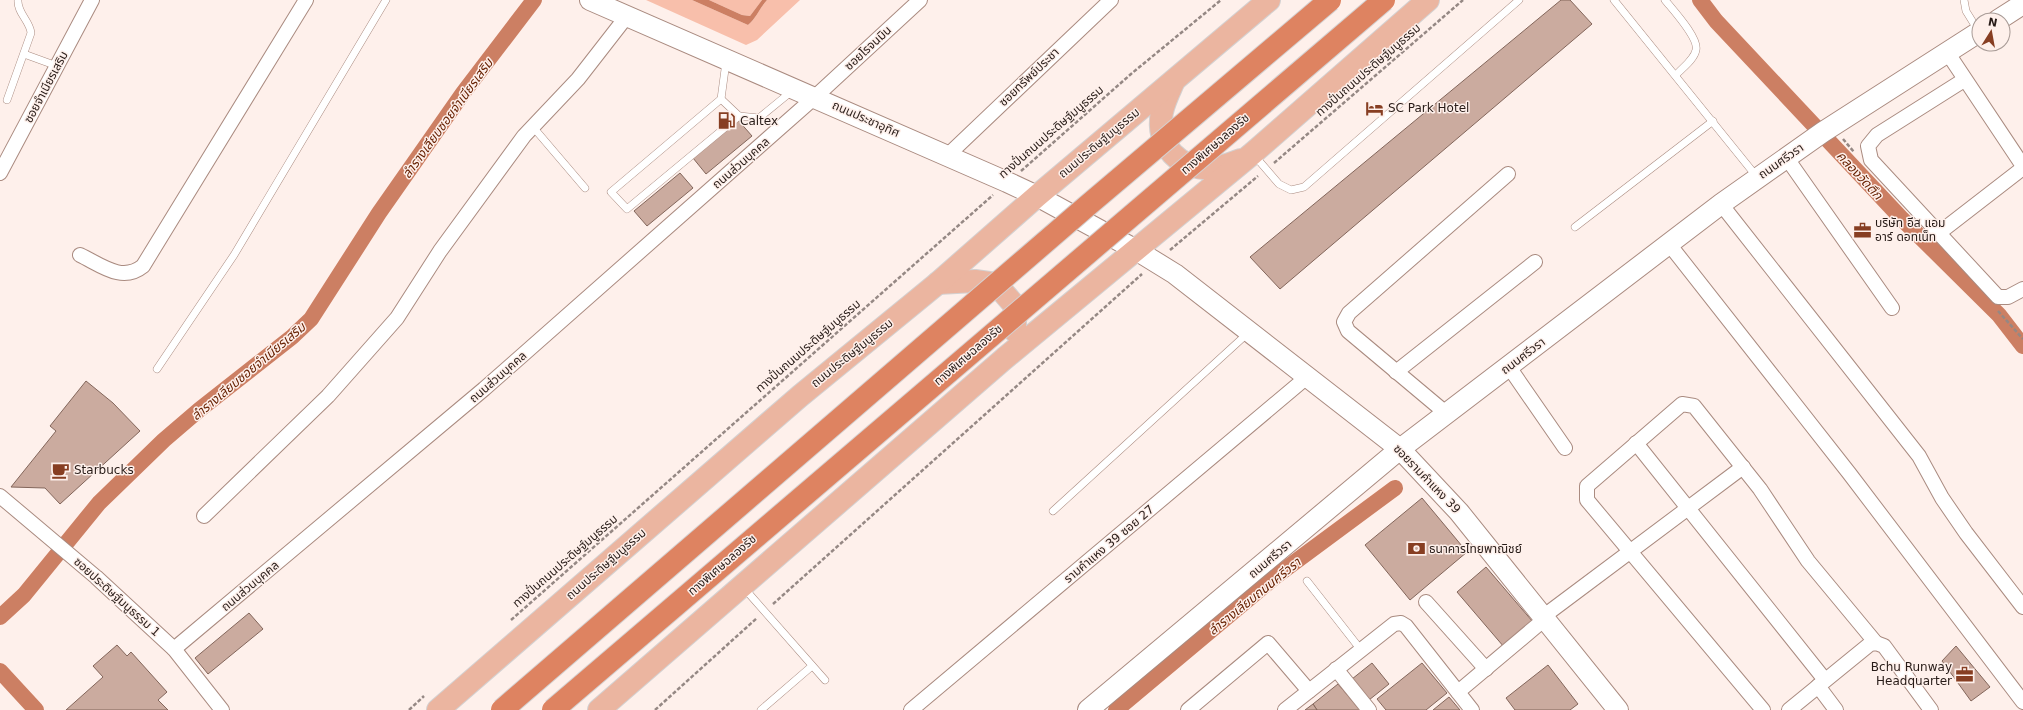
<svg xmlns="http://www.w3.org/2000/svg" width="2023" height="710" font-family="'DejaVu Sans','Noto Sans Thai',sans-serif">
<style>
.green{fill:#f8bfab}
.water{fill:#cc7f63}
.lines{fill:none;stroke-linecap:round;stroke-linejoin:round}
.canal{stroke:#cc7f63;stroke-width:16}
.building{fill:#cbab9f;stroke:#83665b}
.lane-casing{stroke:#aa8b80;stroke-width:8}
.street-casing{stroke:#aa8b80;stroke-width:16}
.secondary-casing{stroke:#aa8b80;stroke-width:22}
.primary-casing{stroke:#d4d1d1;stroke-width:24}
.path{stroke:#958884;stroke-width:2.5;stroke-dasharray:4 2;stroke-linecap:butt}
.lane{stroke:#fff;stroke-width:7}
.street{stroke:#fff;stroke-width:14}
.secondary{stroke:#fff;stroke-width:20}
.primary{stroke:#ebb5a0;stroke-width:22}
.highway-bridge-casing{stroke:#d4d1d1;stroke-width:24;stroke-linecap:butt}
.highway-bridge{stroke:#de8361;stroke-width:22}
.labels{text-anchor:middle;stroke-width:3;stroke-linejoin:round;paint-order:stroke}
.street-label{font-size:12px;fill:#271b17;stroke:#fef0eb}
.poi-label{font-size:12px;fill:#271b17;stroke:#fef0eb;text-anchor:start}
.water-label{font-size:13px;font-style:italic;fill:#682203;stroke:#fef0eb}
</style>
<rect width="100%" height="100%" fill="#fef0eb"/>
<g class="green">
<path d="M646 0H692L748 25C757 17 759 9 767 0H800L757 40 746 45Z"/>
<path d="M709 0H762L750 16 742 15Z"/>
</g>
<path class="water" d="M692 0H709L742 15 750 16 762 0H767C759 9 757 17 748 25Z"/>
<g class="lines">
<g class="canal">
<path d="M1700 0 1716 21 1902 219 1999 315 2023 346"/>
<path d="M0 617 24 595 99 503 164 440 199 410 292 337 311 319 379 213 463 93 534 0"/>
<path d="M0 671 36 710"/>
<path d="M1116 710 1276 576 1395 488"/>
</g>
</g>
<g class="building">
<path d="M1561 0H1570L1592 24 1280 289 1250 257Z"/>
<path d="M738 120 752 136 706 174 693 158Z"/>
<path d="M680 173 693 188 647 226 634 211Z"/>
<path d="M86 381 113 403 140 431 60 504 45 488 11 487 56 431 50 426Z"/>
<path d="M1422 498 1467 552 1410 600 1365 545Z"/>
<path d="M1486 567 1533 622 1504 647 1457 592Z"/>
<path d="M249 613 263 629 208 674 195 658Z"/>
<path d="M117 645 127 656 131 652 167 692 158 700 168 710H66L103 677 93 666Z"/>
<path d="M1956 646 1990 687 1971 701 1942 661Z"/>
<path d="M1372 663 1389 684 1369 700 1352 679Z"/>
<path d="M1422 663 1447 693 1426 710H1386L1377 699Z"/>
<path d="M1548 665 1578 704 1570 710H1515L1506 698Z"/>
<path d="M1338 684 1360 710H1317L1313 704Z"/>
<path d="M1449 697 1460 710H1433Z"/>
<path d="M1313 704 1317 710H1305Z"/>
</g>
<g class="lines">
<defs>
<g id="lane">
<path d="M1614 0 1757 177"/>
<path d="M1665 0C1673 10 1699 38 1696 50 1694 60 1682 68 1676 75"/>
<path d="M1964 0 1966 11 1979 32"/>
<path d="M24 54 57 66"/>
<path d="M726 62 721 99 611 192 627 209 739 116"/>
<path d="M721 99 739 116 759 118 792 91"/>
<path d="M7 100 31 33C30 21 17 13 18 0"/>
<path d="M533 127 585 188"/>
<path d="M1254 155 1279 184 1291 190 1304 187 1519 0"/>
<path d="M1575 227 1713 121"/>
<path d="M157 369 234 255 386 0"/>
<path d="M1053 511 1248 333"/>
<path d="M1307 581 1361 650"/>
<path d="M744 588 825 680"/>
<path d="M761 710 812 666"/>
</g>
<g id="street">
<path d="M1947 52 2023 166"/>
<path d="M1964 80 1877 135 1868 146 1871 160 1998 297H2008L2023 289"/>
<path d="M948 155 1111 0"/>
<path d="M1786 157 1892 308"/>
<path d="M0 173 92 0"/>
<path d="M1721 204 1919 456 1942 498 1966 533 2023 607"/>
<path d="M1939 233 2023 168"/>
<path d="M1669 244 1849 473 2023 702"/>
<path d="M80 255C101 265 122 283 143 266L306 0"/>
<path d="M1509 367 1565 448"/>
<path d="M1396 372 1535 262"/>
<path d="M1447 414 1348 331 1344 322 1349 313 1508 174"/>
<path d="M1636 443 1825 680"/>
<path d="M0 496 96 577 174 649 222 710"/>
<path d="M204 516 328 396 397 318 440 251 524 136 578 79 627 16"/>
<path d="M1426 602 1486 669"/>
<path d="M1544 616 1743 467"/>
<path d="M174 649 484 389 815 97 920 0"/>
<path d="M1336 669 1369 710"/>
<path d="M1818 686 1836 710"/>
<path d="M1458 692 1546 618"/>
<path d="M911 710 1307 377"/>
<path d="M1188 710 1268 643 1309 691"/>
<path d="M1285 710 1394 624 1401 623 1406 626 1472 710"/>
<path d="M1763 710 1587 500V486L1682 404 1694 406 1760 489 1808 561 1876 643"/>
<path d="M1789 710 1870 644 1876 643 1884 646 1931 710"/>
</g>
<g id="secondary">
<path d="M590 0 1007 182 1037 196 1136 250 1175 274 1400 449 1459 512 1618 710"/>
<path d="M1998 20 2023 4"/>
<path d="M1088 710 1400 449 1721 204 1823 132 1979 32"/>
</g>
<g id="primary">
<path d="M1173 83C1169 92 1164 102 1162 112 1155 146 1180 171 1214 168 1223 167 1232 163 1241 160"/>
<path d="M938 283 975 281 996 284 1015 306V331"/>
<path d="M438 710 800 396 938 283 1037 196 1269 0"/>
<path d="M599 710 1005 358 1253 153 1428 0"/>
</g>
</defs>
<use href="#lane" class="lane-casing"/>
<use href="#street" class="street-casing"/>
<use href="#secondary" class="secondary-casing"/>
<use href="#primary" class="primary-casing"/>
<g class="path">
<path d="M1843 139 1854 152"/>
<path d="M1274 163 1463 0"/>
<path d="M1021 171 1131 74 1221 0"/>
<path d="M1170 250 1258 176"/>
<path d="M1998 311 2023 339"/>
<path d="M773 604 1142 274"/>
<path d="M511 620 993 195"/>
<path d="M409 710 424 696"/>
<path d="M655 710 757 618"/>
</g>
<use href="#lane" class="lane"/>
<use href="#street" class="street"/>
<use href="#secondary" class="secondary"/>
<use href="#primary" class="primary"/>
<defs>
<g id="highway-bridge">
<path d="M502 710 1087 206 1330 0"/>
<path d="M553 710 1384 0"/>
</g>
</defs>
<use href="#highway-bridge" class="highway-bridge-casing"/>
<use href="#highway-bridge" class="highway-bridge"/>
</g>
<defs>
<symbol id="hotel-bare" viewBox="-9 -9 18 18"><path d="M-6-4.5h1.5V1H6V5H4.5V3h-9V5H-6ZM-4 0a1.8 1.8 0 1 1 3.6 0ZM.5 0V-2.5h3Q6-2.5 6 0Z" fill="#873e22" stroke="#fef0eb" stroke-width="2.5" paint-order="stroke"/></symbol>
<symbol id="fuel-bare" viewBox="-9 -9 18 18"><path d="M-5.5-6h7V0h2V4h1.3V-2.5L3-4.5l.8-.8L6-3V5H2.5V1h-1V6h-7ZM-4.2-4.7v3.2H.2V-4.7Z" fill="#873e22" stroke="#fef0eb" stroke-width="2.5" paint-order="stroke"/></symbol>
<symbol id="office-bare" viewBox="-9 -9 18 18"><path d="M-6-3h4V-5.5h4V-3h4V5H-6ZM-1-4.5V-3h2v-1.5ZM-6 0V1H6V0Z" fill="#873e22" stroke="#fef0eb" stroke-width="2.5" paint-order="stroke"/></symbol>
<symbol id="cafe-bare" viewBox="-9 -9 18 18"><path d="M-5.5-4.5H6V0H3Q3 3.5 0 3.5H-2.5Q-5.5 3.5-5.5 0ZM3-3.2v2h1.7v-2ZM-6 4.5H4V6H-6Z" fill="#873e22" stroke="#fef0eb" stroke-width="2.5" paint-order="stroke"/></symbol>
<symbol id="bank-bare" viewBox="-9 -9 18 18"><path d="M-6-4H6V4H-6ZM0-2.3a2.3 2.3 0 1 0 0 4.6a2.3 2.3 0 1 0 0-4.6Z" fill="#873e22" stroke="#fef0eb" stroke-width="2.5" paint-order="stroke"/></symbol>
</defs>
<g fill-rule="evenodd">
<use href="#hotel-bare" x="1362" y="96" width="25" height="25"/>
<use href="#fuel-bare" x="714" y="108" width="25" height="25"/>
<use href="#office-bare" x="1850" y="218" width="25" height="25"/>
<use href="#cafe-bare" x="48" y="458" width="25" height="25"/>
<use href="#bank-bare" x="1404" y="536" width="25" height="25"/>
<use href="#office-bare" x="1952" y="662" width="25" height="25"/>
</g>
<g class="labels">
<g class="street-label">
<text transform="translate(868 48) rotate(-43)" y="4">ซอยโรจนมิน</text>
<text transform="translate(1368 70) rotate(-41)" y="4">ทางปั่นถนนประดิษฐ์มนูธรรม</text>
<text transform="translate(1029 77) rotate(-44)" y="4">ซอยทรัพย์ประชา</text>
<text transform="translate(46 87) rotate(-62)" y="4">ซอยจำเนียรเสริม</text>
<text transform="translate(866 119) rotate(24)" y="4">ถนนประชาอุทิศ</text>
<text transform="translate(1051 132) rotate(-41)" y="4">ทางปั่นถนนประดิษฐ์มนูธรรม</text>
<text transform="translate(1099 143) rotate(-40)" y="4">ถนนประดิษฐ์มนูธรรม</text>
<text transform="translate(1215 144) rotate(-41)" y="4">ทางพิเศษฉลองรัช</text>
<text transform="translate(1781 161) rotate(-35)" y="4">ถนนศรีวรา</text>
<text transform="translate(741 163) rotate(-41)" y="4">ถนนส่วนบุคคล</text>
<text transform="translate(808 346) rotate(-41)" y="4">ทางปั่นถนนประดิษฐ์มนูธรรม</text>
<text transform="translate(852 353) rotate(-39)" y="4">ถนนประดิษฐ์มนูธรรม</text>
<text transform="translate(968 355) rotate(-41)" y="4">ทางพิเศษฉลองรัช</text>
<text transform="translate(1523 356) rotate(-37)" y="4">ถนนศรีวรา</text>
<text transform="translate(498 377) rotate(-41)" y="4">ถนนส่วนบุคคล</text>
<text transform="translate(1427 479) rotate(46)" y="4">ซอยรามคำแหง 39</text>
<text transform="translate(1109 544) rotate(-40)" y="4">รามคำแหง 39 ซอย 27</text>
<text transform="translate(1270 559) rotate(-40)" y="4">ถนนศรีวรา</text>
<text transform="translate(565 561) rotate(-41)" y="4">ทางปั่นถนนประดิษฐ์มนูธรรม</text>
<text transform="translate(606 564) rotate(-41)" y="4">ถนนประดิษฐ์มนูธรรม</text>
<text transform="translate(722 565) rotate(-41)" y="4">ทางพิเศษฉลองรัช</text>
<text transform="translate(250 586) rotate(-40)" y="4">ถนนส่วนบุคคล</text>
<text transform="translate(117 597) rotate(42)" y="4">ซอยประดิษฐ์มนูธรรม 1</text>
</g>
<g class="poi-label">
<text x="1388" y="112">SC Park Hotel</text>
<text x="740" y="125">Caltex</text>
<text x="1875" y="227">บริษัท อีส แอม<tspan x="1875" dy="14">อาร์ ดอทเน็ท</tspan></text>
<text x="74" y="474">Starbucks</text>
<text x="1429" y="553">ธนาคารไทยพาณิชย์</text>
<text x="1952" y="671" text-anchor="end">Bchu Runway<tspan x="1952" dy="14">Headquarter</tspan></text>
</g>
<g class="water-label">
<text transform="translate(447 118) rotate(-54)" y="5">ลำรางเลียบซอยจำเนียรเสริม</text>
<text transform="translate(1860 175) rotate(47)" y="5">คลองวัดตึก</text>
<text transform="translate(248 371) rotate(-40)" y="5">ลำรางเลียบซอยจำเนียรเสริม</text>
<text transform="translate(1254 596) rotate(-39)" y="5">ลำรางเลียบถนนศรีวรา</text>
</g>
</g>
<g transform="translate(1991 32) rotate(11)"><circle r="19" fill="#fef0eb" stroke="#a89b96"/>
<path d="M0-3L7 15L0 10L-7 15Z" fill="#873e22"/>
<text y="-6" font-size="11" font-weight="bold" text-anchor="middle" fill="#271b17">N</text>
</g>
</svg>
